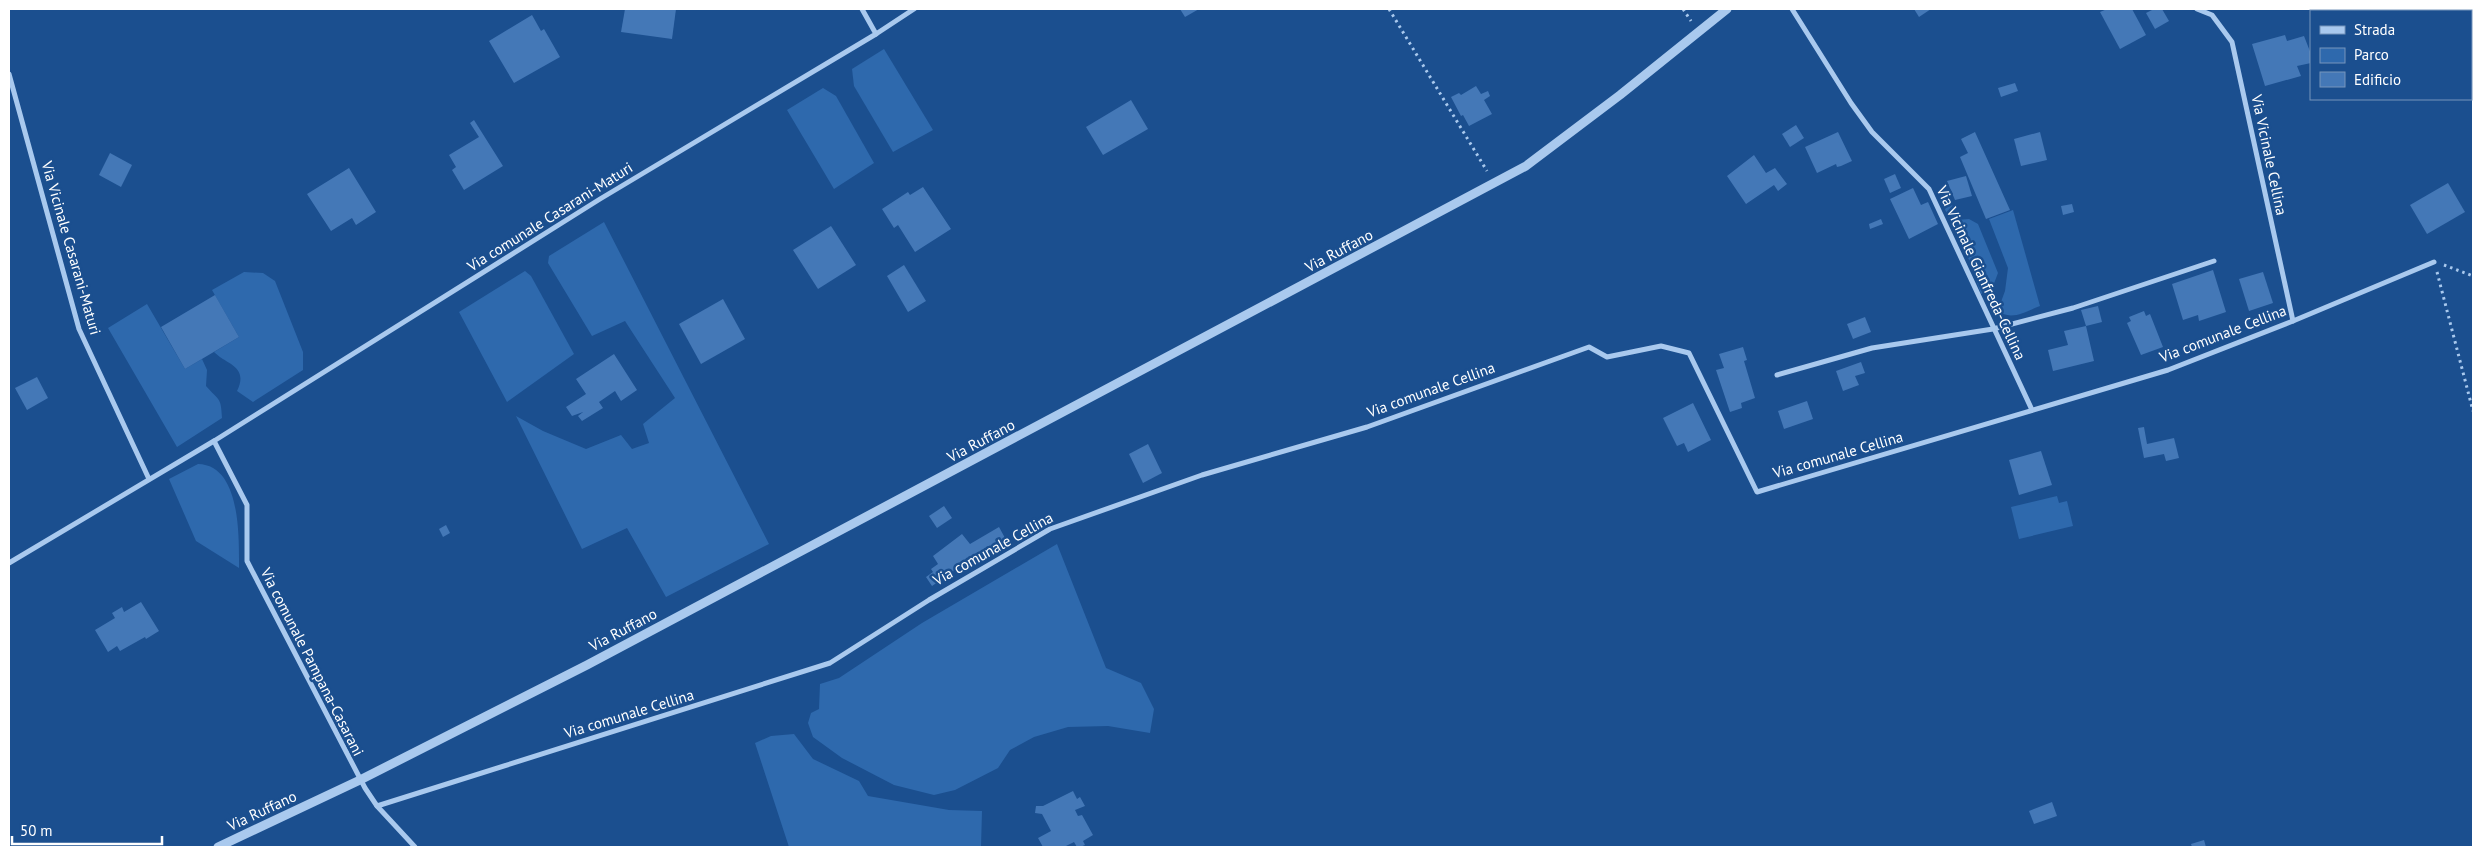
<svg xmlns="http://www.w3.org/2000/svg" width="2482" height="856" font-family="'PT Sans',sans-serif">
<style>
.green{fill:#2e69ad}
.building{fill:#4478b7}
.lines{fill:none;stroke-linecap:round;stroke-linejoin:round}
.path{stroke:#a9c9ee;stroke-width:3;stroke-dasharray:2.5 4;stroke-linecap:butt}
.minor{stroke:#a9c9ee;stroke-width:5}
.tertiary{stroke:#a9c9ee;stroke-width:9}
.labels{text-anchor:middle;stroke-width:5;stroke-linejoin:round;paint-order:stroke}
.street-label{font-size:15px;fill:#fff;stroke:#1b4f8f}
</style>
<rect width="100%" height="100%" fill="#1b4f8f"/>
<g class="green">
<path d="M884 49 933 130 893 152 854 86 852 69Z"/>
<path d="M823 88 836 96 874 163 834 189 787 110Z"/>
<path d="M1950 198 1957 220 1969 219 1978 224 1998 273 1993 286 1981 294 1970 262 1942 203Z"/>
<path d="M2013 210 2040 306C2026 311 2010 322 1998 310L2005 291 2008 268 1989 219Z"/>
<path d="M604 222 769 544 666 597 627 528 582 549 516 416 543 431 586 449 621 435 632 449 649 443 643 424 675 398 625 321 592 336 548 263 549 256Z"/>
<path d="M525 271 531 276 574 354 507 402 459 312Z"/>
<path d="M244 272 263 273 275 281 303 352V370L253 402 237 391C249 366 227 365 214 352L239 337 212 290Z"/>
<path d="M147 304 185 369 202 359 207 370 206 386C219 401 221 396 222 418L177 447 108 328Z"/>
<path d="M198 464C241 465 239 537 239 568L196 541 169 479Z"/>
<path d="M2057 496 2059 503 2067 501 2073 526 2019 539 2011 507Z"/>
<path d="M1057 544 1106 668 1141 683 1154 709 1150 733 1108 726 1068 727 1034 737 1010 750 998 768 955 790 934 795 894 785 842 758 813 737 808 723 811 713 819 709 820 684 839 678 922 623Z"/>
<path d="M794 734 813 759 859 781 868 796 949 810 982 811 981 847H789L755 743 771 736Z"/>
</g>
<g class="building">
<path d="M625 9H676L672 39 621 32Z"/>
<path d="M1180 9H1199L1185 17Z"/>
<path d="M1914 9H1931L1919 17Z"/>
<path d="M2107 9H2132L2146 35 2120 49 2100 12Z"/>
<path d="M2154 9H2162L2169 21 2155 29 2146 13Z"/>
<path d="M532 15 541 31 544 29 560 57 514 83 489 41Z"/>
<path d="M2285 35 2287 41 2304 36 2311 54V63L2297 66 2301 76 2265 86 2252 44Z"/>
<path d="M2015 83 2018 91 2001 97 1998 88Z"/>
<path d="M1476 86 1481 94 1488 91 1490 96 1484 100 1492 114 1469 126 1463 115 1461 116 1451 97 1459 93 1461 95Z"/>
<path d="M1131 100 1148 129 1103 155 1086 127Z"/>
<path d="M474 120 503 166 464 190 452 170 456 167 449 155 479 137 470 123Z"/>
<path d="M1796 125 1804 138 1790 147 1782 134Z"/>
<path d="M1838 132 1852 161 1841 166 1837 167 1836 164 1817 173 1805 147Z"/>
<path d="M1975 132 2010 210 1986 219 1960 157 1968 153 1961 139Z"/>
<path d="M2040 132 2047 160 2021 166 2014 139Z"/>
<path d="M110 153 132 165 121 187 99 175Z"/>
<path d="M1754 155 1766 173 1775 168 1787 184 1778 191 1774 185 1746 204 1727 176Z"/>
<path d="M349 168 376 212 356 225 352 218 331 231 307 194Z"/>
<path d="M1895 174 1901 188 1890 193 1884 179Z"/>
<path d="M1966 176 1972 196 1955 200 1947 181Z"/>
<path d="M2448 183 2465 212 2427 234 2410 205Z"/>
<path d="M923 187 951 229 915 252 898 225 894 228 882 209 908 192 910 195Z"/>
<path d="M1913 188 1921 205 1928 202 1938 224 1909 239 1890 199Z"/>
<path d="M2072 204 2074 212 2063 215 2061 206Z"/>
<path d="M1881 219 1883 224 1870 229 1869 224Z"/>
<path d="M831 226 856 265 818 289 793 250Z"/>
<path d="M904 265 926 301 908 312 887 276Z"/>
<path d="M2213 270 2226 312 2199 321 2198 315 2183 320 2172 284Z"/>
<path d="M2263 272 2273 303 2249 311 2239 279Z"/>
<path d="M215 295 239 337 185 369 161 327Z"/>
<path d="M723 299 745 339 701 364 679 324Z"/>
<path d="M2098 306 2102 322 2086 326 2094 361 2053 371 2048 350 2068 345 2064 331 2086 326 2081 310Z"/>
<path d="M2144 311 2146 316 2150 314 2163 347 2141 355 2127 323 2131 321 2129 317Z"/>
<path d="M1865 317 1871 332 1853 339 1847 324Z"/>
<path d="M1743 347 1747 360 1744 361 1755 398 1741 403 1742 408 1730 412 1716 370 1724 368 1719 354Z"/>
<path d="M614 354 637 390 621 401 615 391 599 402 603 408 582 421 578 416 583 412 572 416 566 407 586 394 576 379Z"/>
<path d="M1861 362 1865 373 1855 376 1859 385 1843 391 1836 371Z"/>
<path d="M37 377 48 398 27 410 15 388Z"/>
<path d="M1807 401 1813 419 1784 429 1778 411Z"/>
<path d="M1693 403 1711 440 1688 452 1684 443 1677 446 1663 418Z"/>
<path d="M2144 427 2147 444 2174 438 2179 458 2166 461 2164 454 2144 458 2138 428Z"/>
<path d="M1148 444 1162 473 1143 483 1129 454Z"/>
<path d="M2041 451 2052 485 2019 495 2009 460Z"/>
<path d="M944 506 952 518 937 528 929 516Z"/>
<path d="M446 525 450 533 443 537 439 529Z"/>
<path d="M999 527 1005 538 977 555 932 586 926 577 933 572 931 569 938 564 933 556 962 534 970 544Z"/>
<path d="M141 602 159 631 146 639 145 637 120 651 117 646 108 652 95 630 115 618 112 613 122 607 124 612Z"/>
<path d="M1073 791 1077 799 1080 797 1085 806 1075 810 1078 816 1082 815 1093 835 1083 841 1085 845 1080 847H1077L1074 842 1064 847H1043L1038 838 1051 831 1042 814 1035 813 1036 806H1043Z"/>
<path d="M2052 802 2057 816 2034 824 2029 811Z"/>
<path d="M2204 840 2206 847H2192L2191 844Z"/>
</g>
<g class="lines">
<g class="path">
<path d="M1389 9 1487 171"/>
<path d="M1683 9 1691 21"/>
<path d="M2444 265 2473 276"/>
<path d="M2437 272 2473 411"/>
</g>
<g class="minor">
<path d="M1792 9 1851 103 1872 132 1929 189 2032 410"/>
<path d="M2197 9 2212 15 2232 42 2293 321"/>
<path d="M876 34 914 9"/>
<path d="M9 74 79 329 149 479"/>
<path d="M1777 375 1872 348 1993 329 2073 308 2214 261"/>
<path d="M214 441 600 199 876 34 862 9"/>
<path d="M9 563 214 441 247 505V561L365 788 377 806 415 847"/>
<path d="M377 806 830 663 929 600 1050 529 1202 475 1367 427 1589 347 1607 357 1661 346 1689 353 1757 492 2168 370 2293 321 2434 262"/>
</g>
<path class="tertiary" d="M218 847 360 780 587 665 1526 166 1620 95 1727 9"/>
</g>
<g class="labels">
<g class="street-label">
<text transform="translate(2269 155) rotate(78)" y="5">Via Vicinale Cellina</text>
<text transform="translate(550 217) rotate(-32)" y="5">Via comunale Casarani-Maturi</text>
<text transform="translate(71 248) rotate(74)" y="5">Via Vicinale Casarani-Maturi</text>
<text transform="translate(1339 251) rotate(-28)" y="5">Via Ruffano</text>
<text transform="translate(1981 273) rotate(65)" y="5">Via Vicinale Gianfreda-Cellina</text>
<text transform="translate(2223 334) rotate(-21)" y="5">Via comunale Cellina</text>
<text transform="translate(1431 390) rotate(-20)" y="5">Via comunale Cellina</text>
<text transform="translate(981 441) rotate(-28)" y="5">Via Ruffano</text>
<text transform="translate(1838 455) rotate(-16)" y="5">Via comunale Cellina</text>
<text transform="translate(993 549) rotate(-29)" y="5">Via comunale Cellina</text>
<text transform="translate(623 630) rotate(-28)" y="5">Via Ruffano</text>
<text transform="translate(312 662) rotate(63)" y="5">Via comunale Pampana-Casarani</text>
<text transform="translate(629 714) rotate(-17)" y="5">Via comunale Cellina</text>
<text transform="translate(262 811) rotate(-25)" y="5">Via Ruffano</text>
</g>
</g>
<rect width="2482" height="856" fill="none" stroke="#ffffff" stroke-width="20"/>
<rect x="2310" y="10" width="162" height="90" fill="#1b4f8f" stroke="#7695bc"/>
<rect x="2320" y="26" width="25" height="8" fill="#a9c9ee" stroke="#7695bc"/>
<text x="2354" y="35" font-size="15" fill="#ffffff">Strada</text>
<rect x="2320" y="48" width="25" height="15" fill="#2e69ad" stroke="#7695bc"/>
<text x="2354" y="60" font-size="15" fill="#ffffff">Parco</text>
<rect x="2320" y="72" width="25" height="15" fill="#4478b7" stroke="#7695bc"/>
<text x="2354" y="85" font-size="15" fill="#ffffff">Edificio</text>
<path d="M12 836v8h150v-8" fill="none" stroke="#ffffff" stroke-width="2.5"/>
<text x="20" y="836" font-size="15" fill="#ffffff" stroke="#1b4f8f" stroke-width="4" paint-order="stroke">50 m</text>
</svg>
